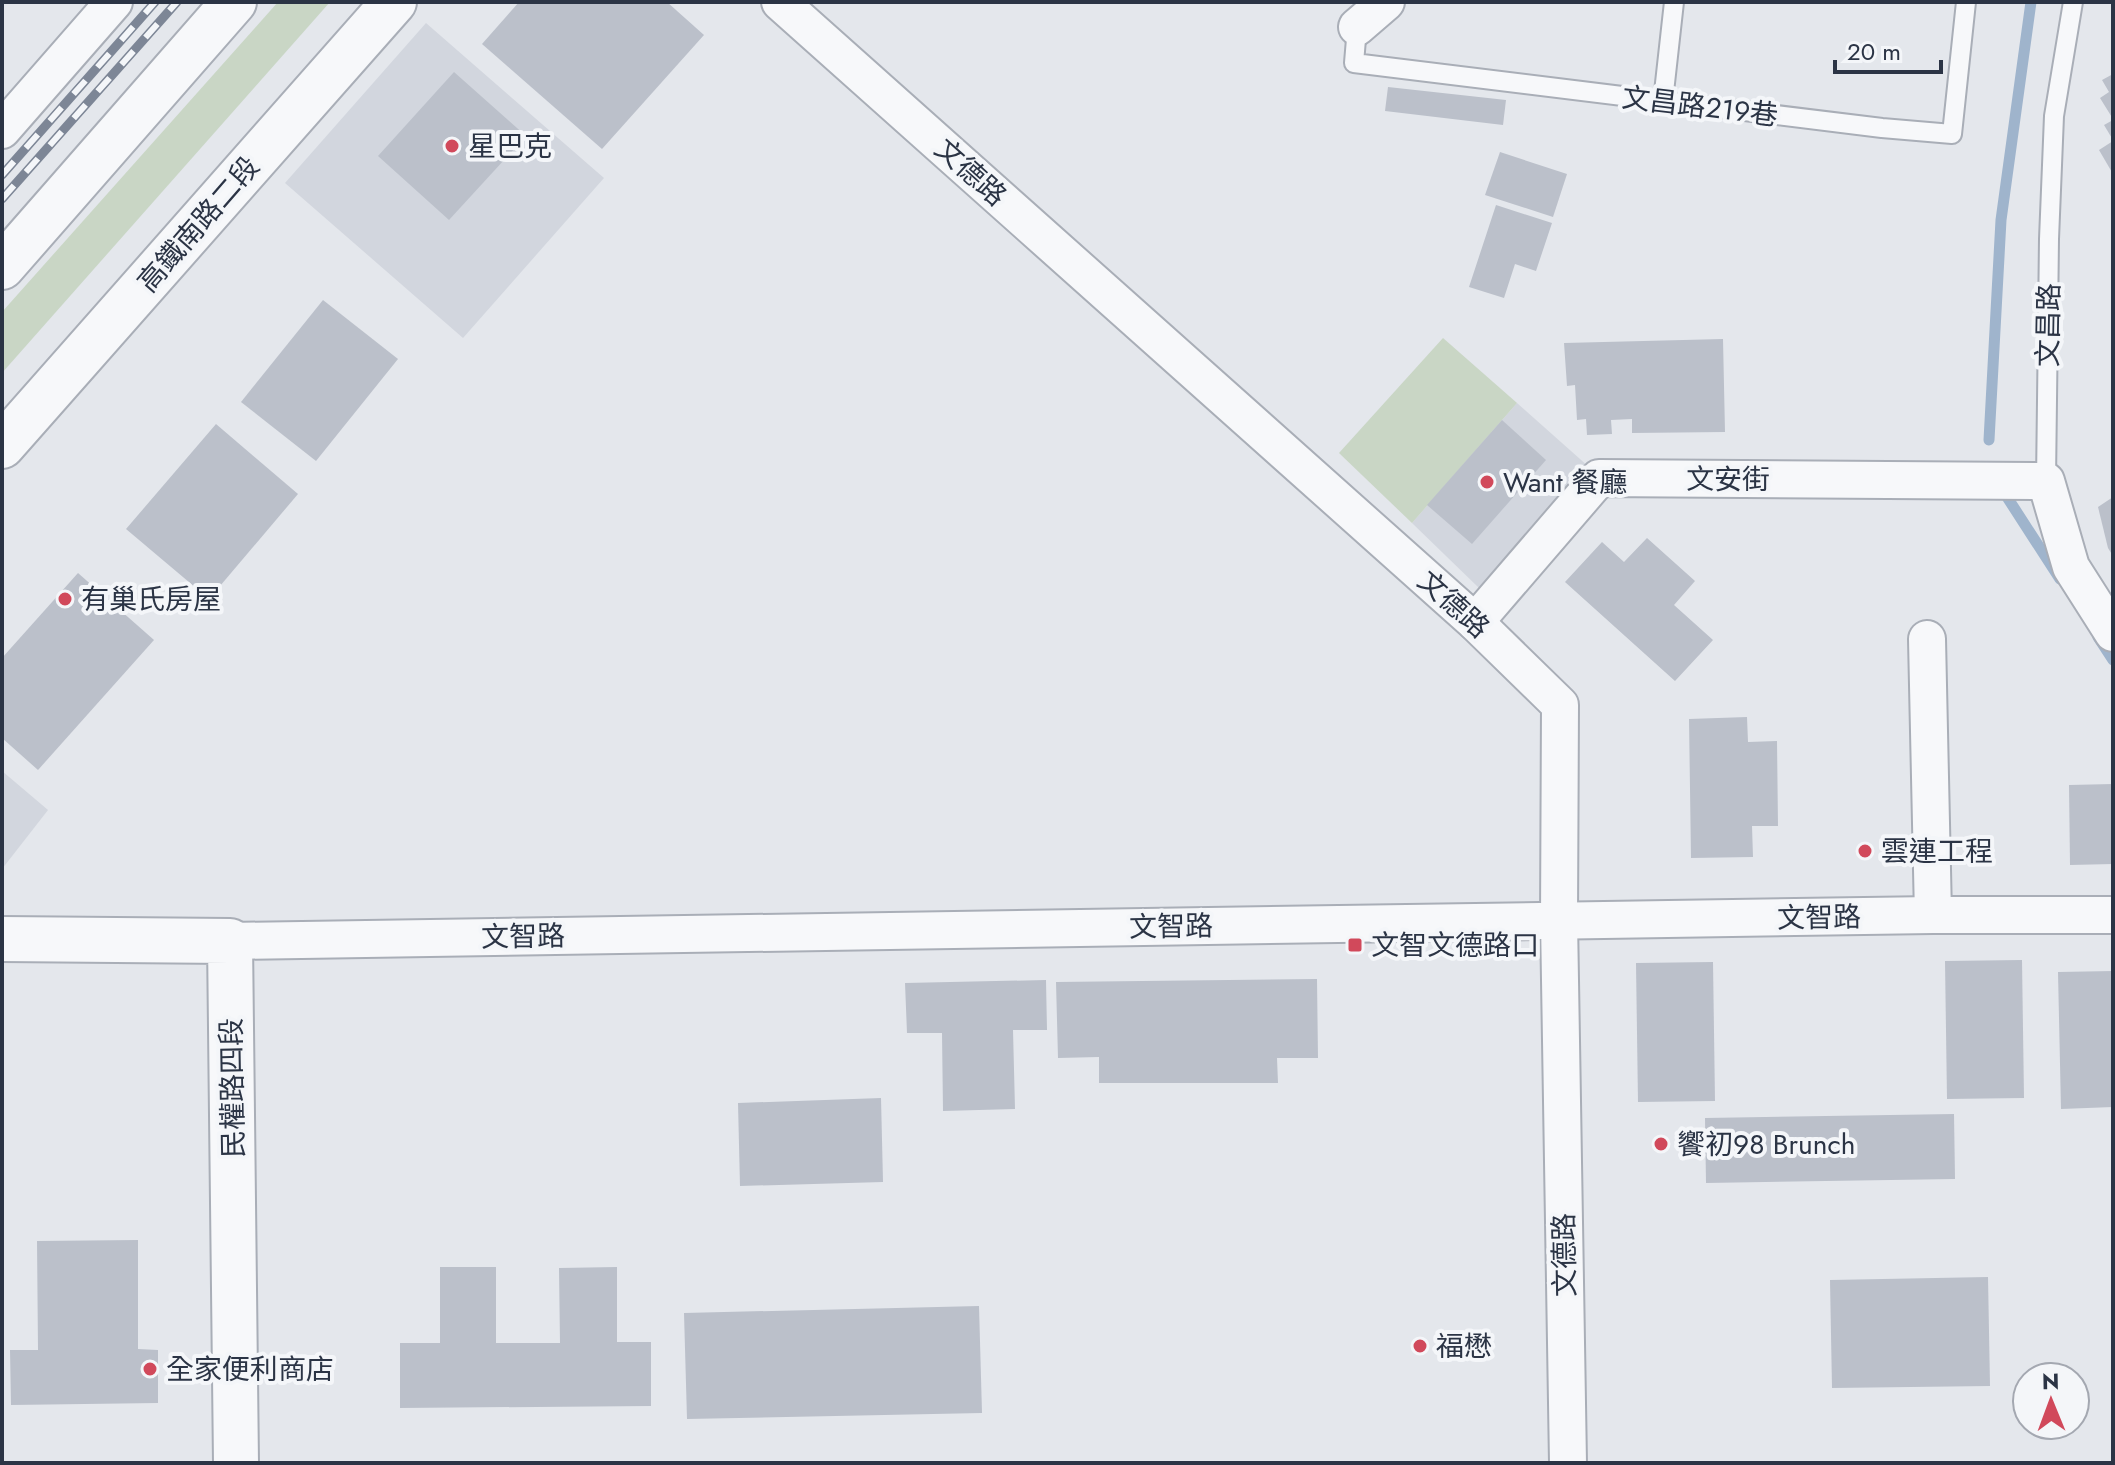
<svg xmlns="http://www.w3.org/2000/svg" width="2115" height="1465" font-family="Jost,'Noto Sans TC',sans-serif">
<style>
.built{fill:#d2d6de}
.green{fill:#c9d6c5}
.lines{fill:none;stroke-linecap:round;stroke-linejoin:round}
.stream{stroke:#9fb4cc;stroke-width:11}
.building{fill:#bbc0ca}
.service-casing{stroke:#a9aeb7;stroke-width:22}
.minor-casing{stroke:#a9aeb7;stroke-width:40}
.tertiary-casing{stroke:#a9aeb7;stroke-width:48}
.service{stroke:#f7f8fa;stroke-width:18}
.minor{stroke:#f7f8fa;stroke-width:36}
.tertiary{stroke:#f7f8fa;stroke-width:44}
.rail-casing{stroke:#7d8696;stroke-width:9}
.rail{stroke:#f4f6f9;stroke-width:6;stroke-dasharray:18;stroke-linecap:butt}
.poi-dot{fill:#d1495b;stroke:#f4f6f9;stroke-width:3}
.labels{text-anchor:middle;stroke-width:8;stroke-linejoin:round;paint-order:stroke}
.street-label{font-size:28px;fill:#2b3445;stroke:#f4f6f9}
.poi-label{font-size:28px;fill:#2b3445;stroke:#f4f6f9;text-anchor:start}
</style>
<rect width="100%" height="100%" fill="#e4e7ec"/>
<g class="built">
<path d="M426 23 604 178 463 338 285 183Z"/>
<path d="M1517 403 1589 467 1479 588 1412 523Z"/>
<path d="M2 771 48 810 2 869Z"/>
</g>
<g class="green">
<path d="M278 2H330L2 373V312Z"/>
<path d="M1443 338 1517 403 1412 523 1339 453Z"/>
</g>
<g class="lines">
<g class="stream">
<path d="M1989 440 2001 220 2031 2"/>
<path d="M2007 497 2060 579"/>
<path d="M2098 637 2113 660"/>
</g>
</g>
<g class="building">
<path d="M519 2H667L704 35 602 149 482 44Z"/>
<path d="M454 72 526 136 449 220 378 156Z"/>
<path d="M2113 74V119L2100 98 2109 92 2102 80Z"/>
<path d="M1388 87 1506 100 1503 125 1385 111Z"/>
<path d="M2113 120V140L2104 125Z"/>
<path d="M2113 141V174L2099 150Z"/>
<path d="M1500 152 1567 174 1553 217 1485 195Z"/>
<path d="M1496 205 1552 223 1536 271 1515 264 1504 298 1469 287Z"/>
<path d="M323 300 398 359 316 461 241 402Z"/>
<path d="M1723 339 1725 432 1632 433V419L1611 420 1612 434 1587 435 1586 419 1577 420 1575 385 1567 386 1564 343Z"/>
<path d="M1502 420 1546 460 1472 544 1427 505Z"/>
<path d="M216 424 298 494 209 599 126 529Z"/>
<path d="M2113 497V556L2108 548 2098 507Z"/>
<path d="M1647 538 1695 581 1674 605 1713 640 1675 681 1565 582 1602 542 1624 562Z"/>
<path d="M78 573 154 640 38 770 2 738V658Z"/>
<path d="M1747 717 1748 742 1777 741 1778 826H1752L1753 857 1691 858 1689 719Z"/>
<path d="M2113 784V864L2070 865 2069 785Z"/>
<path d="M2022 960 2024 1098 1947 1099 1945 961Z"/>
<path d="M1713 962 1715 1101 1638 1102 1636 963Z"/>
<path d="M2113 971V1107L2061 1109 2058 972Z"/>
<path d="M1317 979 1318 1058H1277L1278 1083H1099V1057L1058 1058 1056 982Z"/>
<path d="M1046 980 1047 1030H1013L1015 1109 943 1111 942 1033H907L905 983Z"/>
<path d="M881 1098 883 1182 740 1186 738 1103Z"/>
<path d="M1954 1114 1955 1179 1706 1183 1705 1118Z"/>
<path d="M138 1240V1349L158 1350V1403L11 1405 10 1350H38L37 1241Z"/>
<path d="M440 1267H496V1343H560L559 1268 617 1267V1342H651V1406L400 1408V1343H440Z"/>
<path d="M1988 1277 1990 1386 1832 1388 1830 1280Z"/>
<path d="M979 1306 982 1413 687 1419 684 1313Z"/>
</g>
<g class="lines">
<defs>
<g id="service">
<path d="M1357 27 1354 63 1882 128 1952 134 1966 2"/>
<path d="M1663 101 1674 2"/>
<path d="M2046 481 2049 239 2054 116 2073 2"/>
</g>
<g id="minor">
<path d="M780 2 1475 622 1560 705 1559 920 1568 1463"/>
<path d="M1357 27 1386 2"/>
<path d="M2 130 114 2"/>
<path d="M1475 622 1599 478 2046 481 2071 567 2113 633"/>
<path d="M1927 639 1933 915"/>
<path d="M230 941 1933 915H2113"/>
</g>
<g id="tertiary">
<path d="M2 267 234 2"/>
<path d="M2 446 394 2"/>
<path d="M2 939 230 941 236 1463"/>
</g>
</defs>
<use href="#service" class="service-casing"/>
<use href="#minor" class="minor-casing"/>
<use href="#tertiary" class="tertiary-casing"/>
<use href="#service" class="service"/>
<use href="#minor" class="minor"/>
<use href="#tertiary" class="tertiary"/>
<defs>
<g id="rail">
<path d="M2 175 155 2"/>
<path d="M2 199 177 2"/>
</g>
</defs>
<use href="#rail" class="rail-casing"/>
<use href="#rail" class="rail"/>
</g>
<g class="poi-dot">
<circle cx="452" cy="146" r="8"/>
<circle cx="1487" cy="482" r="8"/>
<circle cx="65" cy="599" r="8"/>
<circle cx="1865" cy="851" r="8"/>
<rect x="1347" y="937" width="16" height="16" rx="4"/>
<circle cx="1661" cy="1144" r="8"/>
<circle cx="1420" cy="1346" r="8"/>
<circle cx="150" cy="1369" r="8"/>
</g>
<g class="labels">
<g class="street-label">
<text transform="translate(1700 106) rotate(7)" y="10">文昌路219巷</text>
<text transform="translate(971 172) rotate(42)" y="10">文德路</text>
<text transform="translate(198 224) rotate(-49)" y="10">高鐵南路二段</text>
<text transform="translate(2048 325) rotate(-89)" y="10">文昌路</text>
<text x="1728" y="489">文安街</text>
<text transform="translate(1454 604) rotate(42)" y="10">文德路</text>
<text transform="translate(1819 917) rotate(-1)" y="10">文智路</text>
<text transform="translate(1171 926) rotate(-1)" y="10">文智路</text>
<text transform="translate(523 936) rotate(-1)" y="10">文智路</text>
<text transform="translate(232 1088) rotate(-91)" y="10">民權路四段</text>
<text transform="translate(1564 1255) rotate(-91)" y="10">文德路</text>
</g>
<g class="poi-label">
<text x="468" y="156">星巴克</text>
<text x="1503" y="492">Want 餐廳</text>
<text x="81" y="609">有巢氏房屋</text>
<text x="1881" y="861">雲連工程</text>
<text x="1371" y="955">文智文德路口</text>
<text x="1677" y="1154">饗初98 Brunch</text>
<text x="1436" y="1356">福懋</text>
<text x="166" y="1379">全家便利商店</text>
</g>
</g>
<rect width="2115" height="1465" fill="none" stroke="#2b3445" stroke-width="8"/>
<g transform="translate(2051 1401) rotate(359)"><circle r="38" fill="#f4f6f9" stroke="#a4a8b1" stroke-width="2"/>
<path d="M0-6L14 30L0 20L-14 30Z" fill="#d1495b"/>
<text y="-12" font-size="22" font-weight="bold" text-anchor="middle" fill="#2b3445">N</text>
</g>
<path d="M1835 60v12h106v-12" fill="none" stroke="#2b3445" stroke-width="4"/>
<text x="1847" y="60" font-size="24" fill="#2b3445" stroke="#f4f6f9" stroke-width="6" paint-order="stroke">20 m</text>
</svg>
